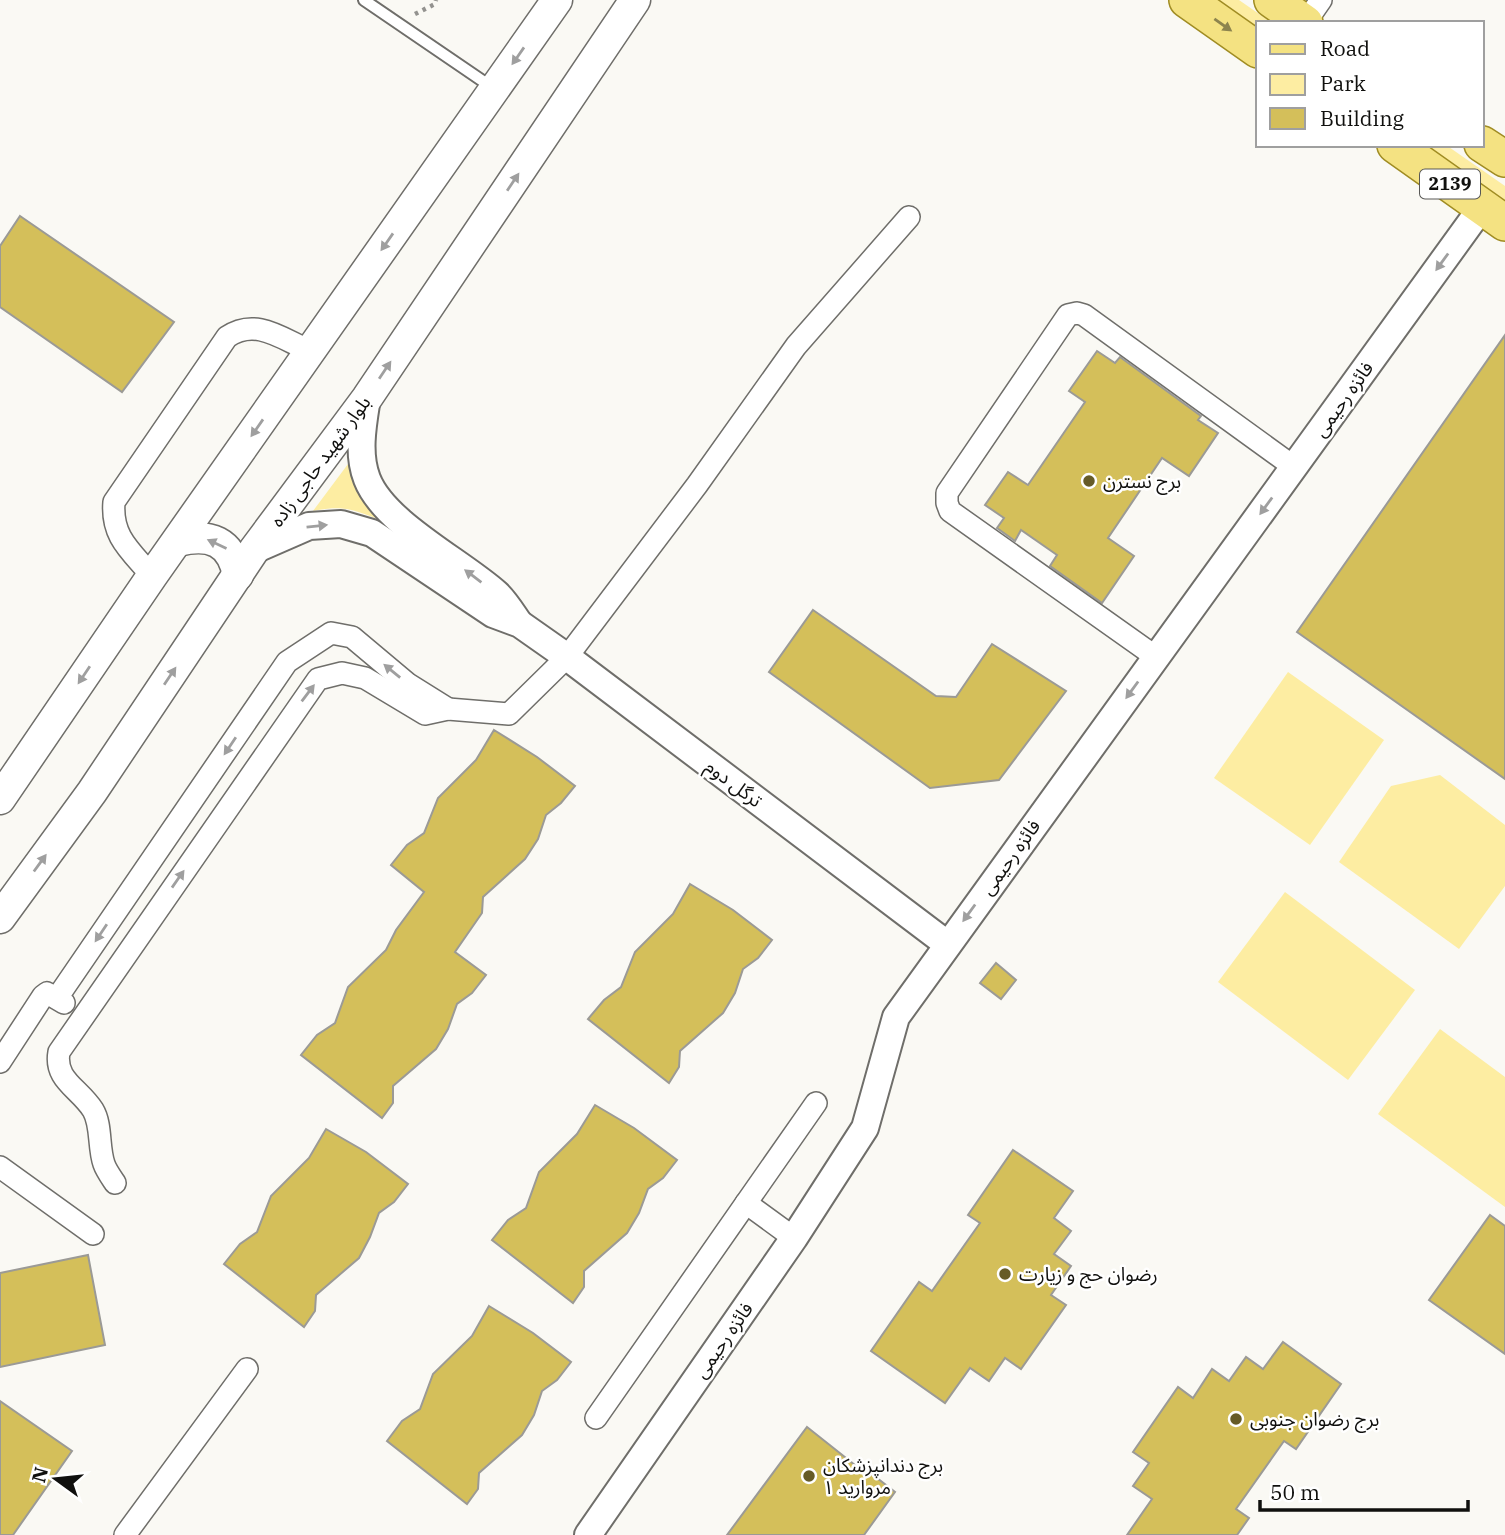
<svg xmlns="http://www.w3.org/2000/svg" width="1505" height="1535" font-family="'IBM Plex Serif','Noto Sans Arabic',serif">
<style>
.green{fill:#fdeda2}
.building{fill:#d4bf5a;stroke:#9b9a96;stroke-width:2}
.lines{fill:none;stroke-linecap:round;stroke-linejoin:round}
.service-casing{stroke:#6f6e6a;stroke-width:14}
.minor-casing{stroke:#6f6e6a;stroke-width:24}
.tertiary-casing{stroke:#6f6e6a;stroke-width:30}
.secondary-casing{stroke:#6f6e6a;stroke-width:33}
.primary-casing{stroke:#a08c23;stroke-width:38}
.path{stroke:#93928f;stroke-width:4.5;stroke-dasharray:3.5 5;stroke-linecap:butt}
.service{stroke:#fff;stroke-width:10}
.minor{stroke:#fff;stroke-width:21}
.tertiary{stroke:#fff;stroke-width:26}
.secondary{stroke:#fff;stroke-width:30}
.primary{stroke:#f4e282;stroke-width:35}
.oneway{fill:#8d844e}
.oneway2{fill:#9f9f9f}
.poi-dot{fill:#665b27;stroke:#fff;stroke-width:2.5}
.labels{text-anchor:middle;stroke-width:5;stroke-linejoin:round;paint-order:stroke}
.shield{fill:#fff;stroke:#585856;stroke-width:2}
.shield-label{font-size:18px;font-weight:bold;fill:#10100e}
.street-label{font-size:19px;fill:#10100e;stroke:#fff}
.poi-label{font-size:19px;fill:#10100e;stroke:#fff;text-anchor:start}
</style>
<rect width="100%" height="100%" fill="#faf9f4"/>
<g class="green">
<path d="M1216 0H1239L1272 23H1258V30Z"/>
<path d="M1419 145H1446L1505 186V207Z"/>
<path d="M351 460 386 522C356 511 346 504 313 511Z"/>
<path d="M1288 672 1384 740 1310 845 1214 778Z"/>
<path d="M1440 775 1505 825V886L1459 949 1339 862 1391 786Z"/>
<path d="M1285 892 1415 990 1348 1080 1218 982Z"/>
<path d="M1440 1029 1505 1077V1207L1378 1114Z"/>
</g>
<g class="building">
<path d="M20 216 174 322 122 392 0 307V246Z"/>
<path d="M1505 335V779L1297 632Z"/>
<path d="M1097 351 1115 363 1120 357 1201 416 1198 420 1218 433 1189 476 1162 458 1108 538 1134 556 1102 603 1050 566 1057 555 1021 530 1015 541 997 528 1004 518 985 505 1008 472 1028 485 1085 402 1069 391Z"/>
<path d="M813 610 936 696 956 697 992 644 1066 691 999 780 930 788 769 672Z"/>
<path d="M494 730 537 757 575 786 561 803 546 815 538 839 525 859 483 897 482 913 455 952 486 975 472 993 457 1004 448 1029 436 1049 393 1086V1103L382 1118 301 1055 317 1035 335 1023 348 987 386 950 396 930 424 892 391 865 407 845 424 833 438 798 476 760Z"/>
<path d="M690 884 733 910 772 940 758 958 743 969 735 993 723 1013 680 1051 679 1067 669 1083 588 1019 604 1000 621 987 635 952 673 914Z"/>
<path d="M996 963 1016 980 1001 999 980 983Z"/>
<path d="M595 1105 634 1128 677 1160 663 1178 648 1189 639 1213 627 1233 584 1271V1287L573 1303 492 1240 508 1220 526 1208 539 1172 577 1134Z"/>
<path d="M326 1129 366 1152 408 1184 394 1202 379 1213 370 1237 359 1258 316 1295 315 1311 304 1327 224 1264 240 1244 257 1232 271 1196 309 1158Z"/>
<path d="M1013 1150 1073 1191 1054 1218 1071 1231 1054 1254 1071 1266 1051 1295 1066 1305 1021 1369 1005 1358 989 1381 970 1368 945 1403 871 1351 919 1282 932 1291 980 1223 968 1215Z"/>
<path d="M1490 1215 1505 1226V1354L1429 1300Z"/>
<path d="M88 1255 105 1345 0 1367V1273Z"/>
<path d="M489 1306 533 1333 571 1362 557 1380 542 1391 534 1415 522 1435 479 1473 478 1489 467 1504 387 1441 402 1421 420 1409 433 1374 472 1336Z"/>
<path d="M1283 1342 1341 1384 1296 1449 1284 1441 1236 1509 1249 1518 1237 1535H1127L1152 1499 1133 1486 1149 1463 1133 1452 1178 1387 1193 1398 1212 1369 1229 1381 1246 1357 1263 1369Z"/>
<path d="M0 1401 72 1451 13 1535H0Z"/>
<path d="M807 1427 865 1473 868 1471 895 1492 864 1535H727Z"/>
</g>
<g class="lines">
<defs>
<path id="service" d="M364 0 493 88"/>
<g id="minor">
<path d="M1305 23 1321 0"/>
<path d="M152 576C131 551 111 537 114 502L227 337C256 317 282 339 310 351"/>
<path d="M1156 657 950 511 947 503V493L1068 315 1077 313 1084 315 1294 467"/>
<path d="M57 998 287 662 331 633 352 637 408 684 448 709"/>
<path d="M0 1062 43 996 47 993 64 1003"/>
<path d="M0 1167 93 1234"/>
<path d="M115 1183C111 1177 106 1170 104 1164 98 1147 102 1125 93 1110 79 1088 54 1080 59 1052L318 679 342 673 365 678 425 714 448 709 509 714 567 657 697 485 796 346 909 217"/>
<path d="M746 1203 794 1238"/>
<path d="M596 1418 816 1103"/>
<path d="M125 1535 247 1369"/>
</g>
<g id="tertiary">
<path d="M367 398C363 423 357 454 367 479 384 523 460 561 496 593 505 601 512 613 519 623"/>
<path d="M254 550 309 526 341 524 372 533 493 614 520 624 567 657 947 944"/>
<path d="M588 1535 794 1238 865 1128 896 1017 1482 207"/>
</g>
<g id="secondary">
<path d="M178 541C210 533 231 541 238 575"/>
<path d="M0 799 152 576 557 0"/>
<path d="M0 918 92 792 254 550 367 398 635 0"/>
</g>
<g id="primary">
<path d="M1187 0 1258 50"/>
<path d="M1272 0 1305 23"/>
<path d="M1482 144 1505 159"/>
<path d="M1395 145 1505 223"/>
</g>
</defs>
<use href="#service" class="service-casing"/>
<use href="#minor" class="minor-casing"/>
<use href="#tertiary" class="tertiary-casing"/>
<use href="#secondary" class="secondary-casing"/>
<use href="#primary" class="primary-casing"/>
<path class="path" d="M415 14 435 4 436 0"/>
<use href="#service" class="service"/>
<use href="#minor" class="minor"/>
<use href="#tertiary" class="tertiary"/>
<use href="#secondary" class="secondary"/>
<use href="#primary" class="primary"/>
</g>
<defs><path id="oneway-solid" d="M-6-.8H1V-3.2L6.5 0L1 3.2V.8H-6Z" transform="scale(1.75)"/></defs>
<use class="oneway" href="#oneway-solid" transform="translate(1223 25) rotate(35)"/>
<g class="oneway2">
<use href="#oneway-solid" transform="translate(518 56) rotate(125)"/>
<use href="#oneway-solid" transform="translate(513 182) rotate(-56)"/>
<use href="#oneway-solid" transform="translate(387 242) rotate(125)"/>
<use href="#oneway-solid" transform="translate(1442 262) rotate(126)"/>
<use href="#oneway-solid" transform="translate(385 370) rotate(-56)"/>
<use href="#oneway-solid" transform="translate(257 428) rotate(125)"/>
<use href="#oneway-solid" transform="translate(1266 506) rotate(126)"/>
<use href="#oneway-solid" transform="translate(317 526) rotate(-6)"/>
<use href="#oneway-solid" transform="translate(217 544) rotate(-155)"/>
<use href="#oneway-solid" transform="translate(473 576) rotate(-143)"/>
<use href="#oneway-solid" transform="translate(392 671) rotate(-141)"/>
<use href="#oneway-solid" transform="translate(84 675) rotate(124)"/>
<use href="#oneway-solid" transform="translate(170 676) rotate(-56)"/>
<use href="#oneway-solid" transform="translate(1132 690) rotate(126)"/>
<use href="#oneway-solid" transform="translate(308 693) rotate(-53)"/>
<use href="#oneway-solid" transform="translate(230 746) rotate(124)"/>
<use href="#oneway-solid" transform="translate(40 863) rotate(-54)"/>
<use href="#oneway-solid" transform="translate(178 879) rotate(-55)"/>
<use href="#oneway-solid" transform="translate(969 913) rotate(126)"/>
<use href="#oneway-solid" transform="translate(101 933) rotate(124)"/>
</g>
<g class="poi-dot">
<circle cx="1089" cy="481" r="7"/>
<circle cx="1005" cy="1274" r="7"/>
<circle cx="1236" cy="1419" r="7"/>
<circle cx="809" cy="1476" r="7"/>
</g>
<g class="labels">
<rect class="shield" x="1420" y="169.5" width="60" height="29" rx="5"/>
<g class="shield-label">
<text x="1450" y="190">2139</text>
</g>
<g class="street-label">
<text transform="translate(1343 399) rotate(-54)" y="7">فائزه رحیمی</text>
<text transform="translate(320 461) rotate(-54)" y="7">بلوار شهید حاجی زاده</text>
<text transform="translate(734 783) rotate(37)" y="7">ترگل دوم</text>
<text transform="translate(1010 857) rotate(-54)" y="7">فائزه رحیمی</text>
<text transform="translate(723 1340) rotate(-55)" y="7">فائزه رحیمی</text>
</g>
<g class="poi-label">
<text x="1103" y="488">برج نسترن</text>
<text x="1019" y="1281">رضوان حج و زیارت</text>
<text x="1250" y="1426">برج رضوان جنوبی</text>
<text x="823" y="1472">برج دندانپزشکان<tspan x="823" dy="22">مروارید ۱</tspan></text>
</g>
</g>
<rect x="1256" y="21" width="228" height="126" fill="#ffffff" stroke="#9f9f9f" stroke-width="2"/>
<rect x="1270" y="44" width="35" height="10" fill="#f4e282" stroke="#9f9f9f" stroke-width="2"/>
<text x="1320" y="56" font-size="21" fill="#10100e">Road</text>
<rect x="1270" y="74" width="35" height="21" fill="#fdeda2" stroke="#9f9f9f" stroke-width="2"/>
<text x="1320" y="91" font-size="21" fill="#10100e">Park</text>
<rect x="1270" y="108" width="35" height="21" fill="#d4bf5a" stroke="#9f9f9f" stroke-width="2"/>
<text x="1320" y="126" font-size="21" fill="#10100e">Building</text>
<g transform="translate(56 1479) rotate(285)" stroke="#ffffff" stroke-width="5" paint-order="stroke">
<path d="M0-5L12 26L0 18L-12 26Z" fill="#10100e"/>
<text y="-10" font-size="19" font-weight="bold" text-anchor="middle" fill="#10100e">N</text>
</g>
<path d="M1260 1500v10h208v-10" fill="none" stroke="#10100e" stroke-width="3.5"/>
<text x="1270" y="1500" font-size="21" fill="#10100e" stroke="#ffffff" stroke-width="5" paint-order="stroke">50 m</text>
</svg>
